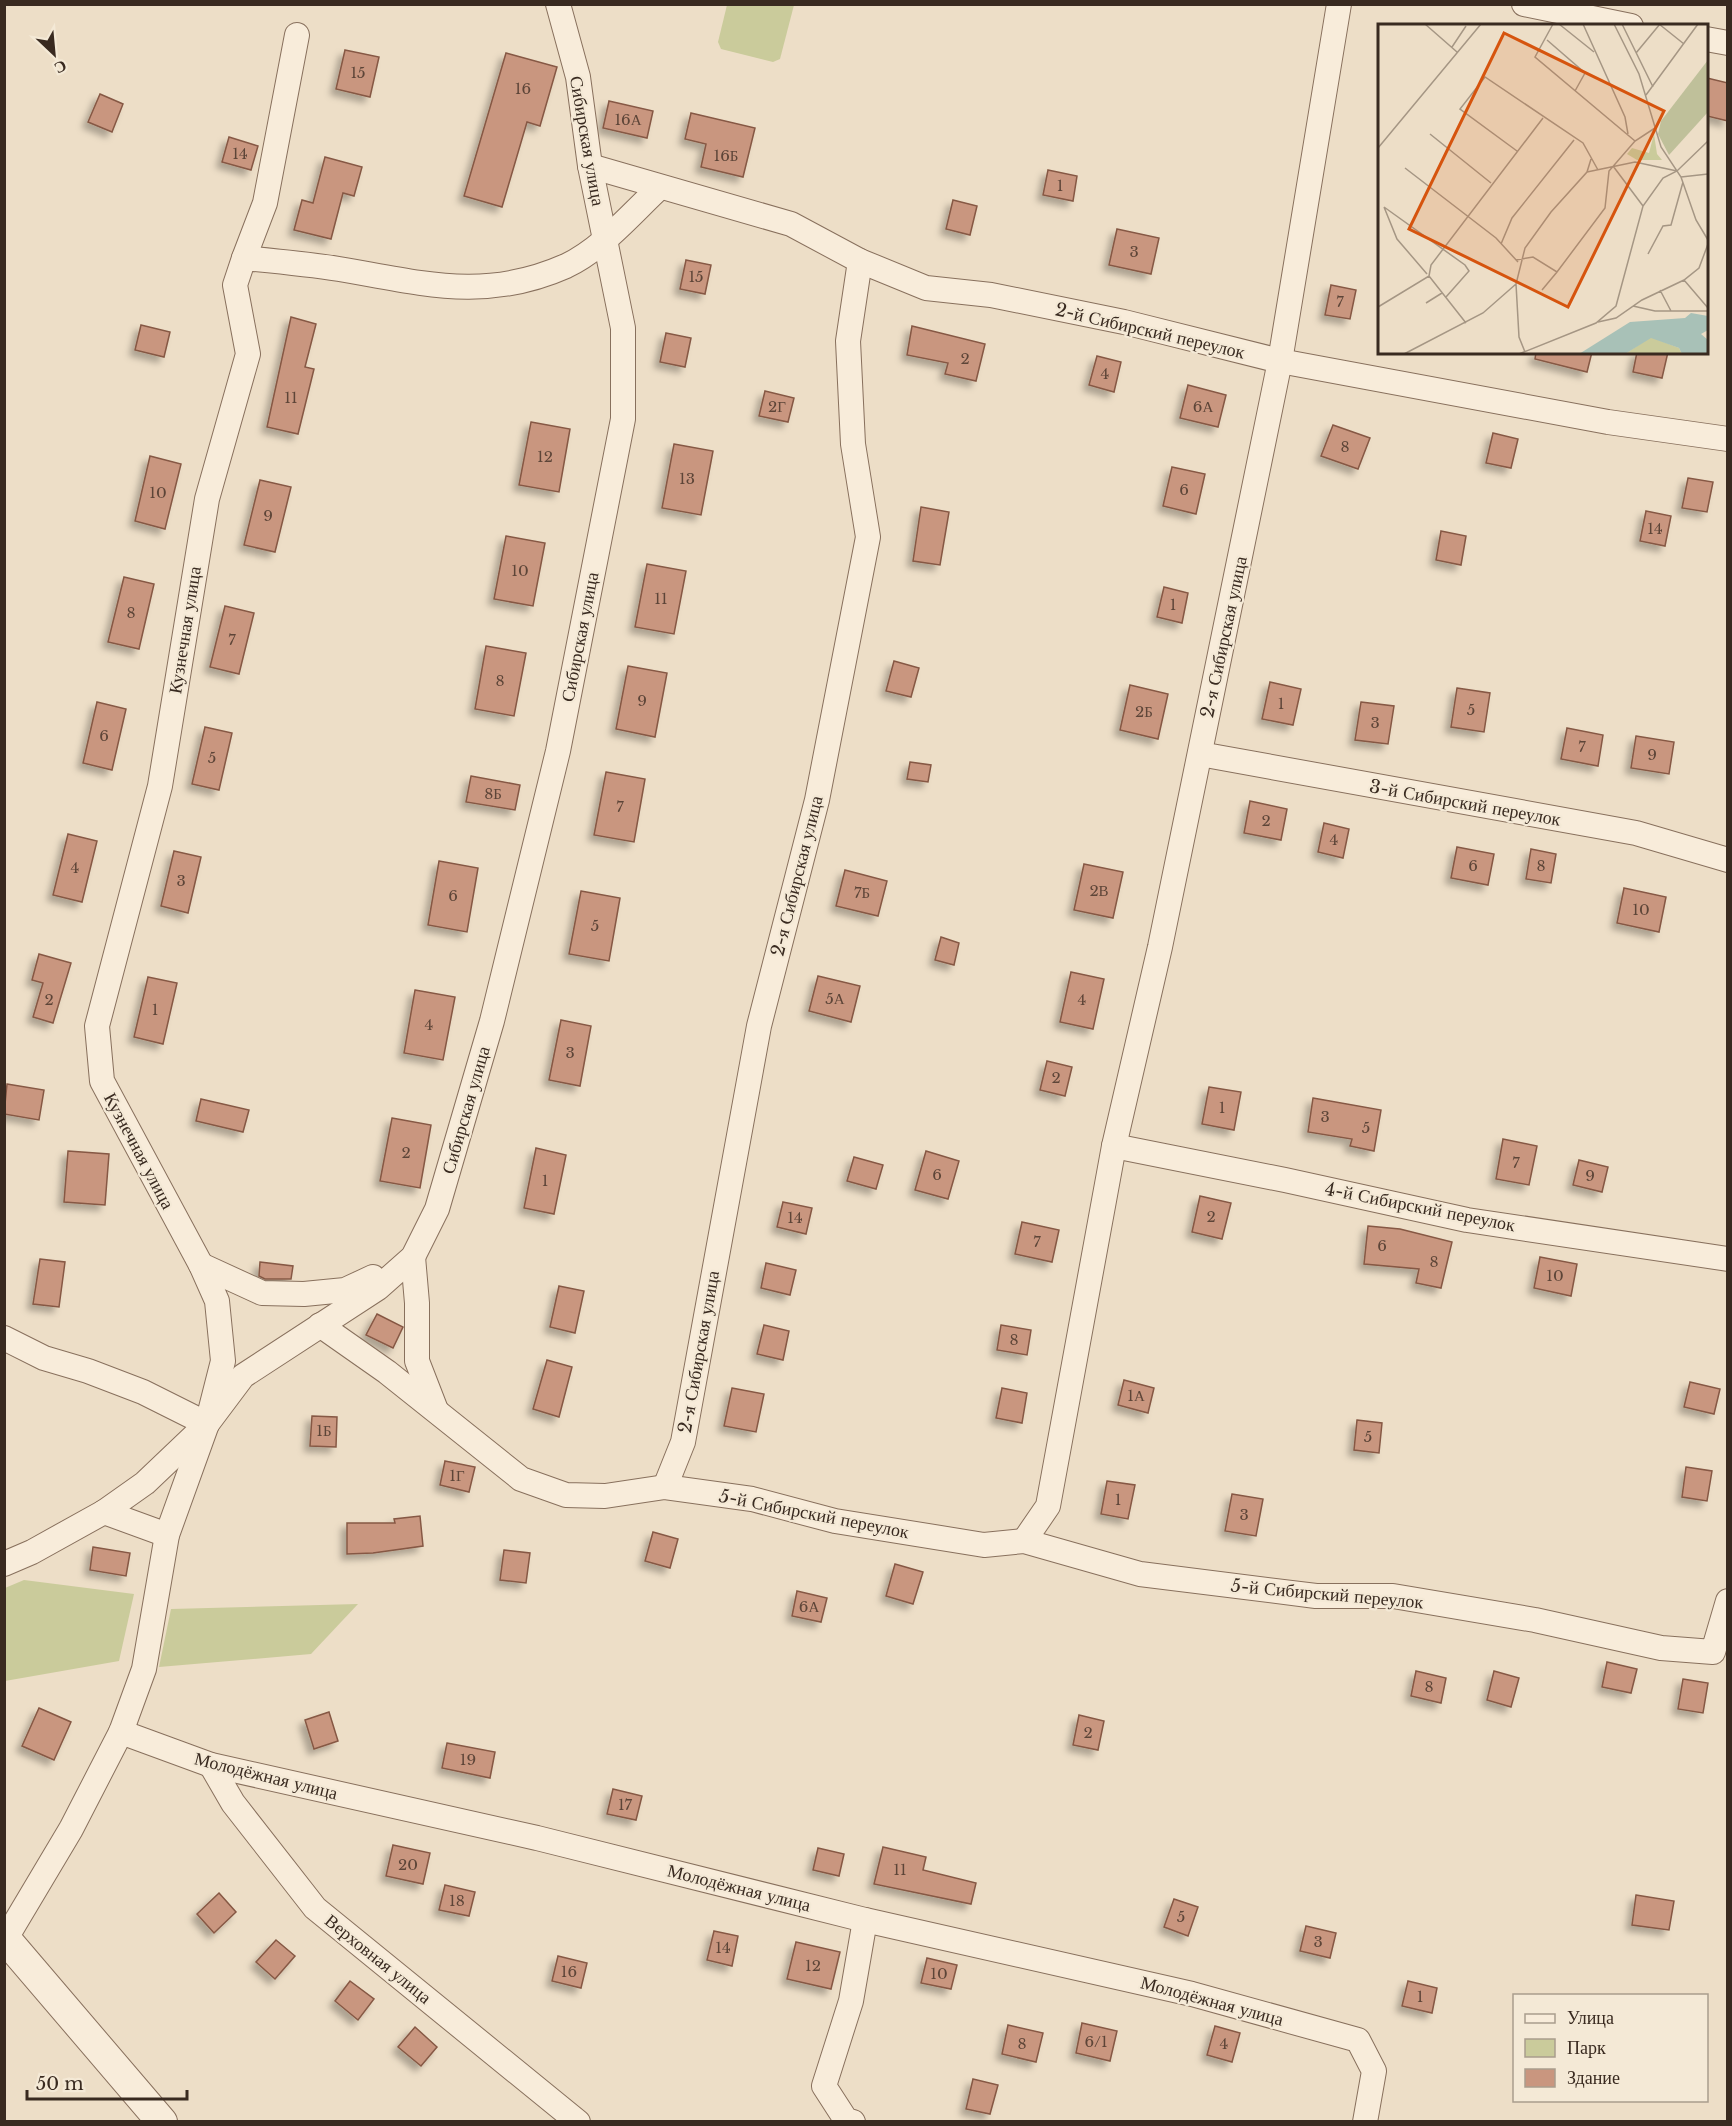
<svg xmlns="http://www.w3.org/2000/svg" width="1732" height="2126" font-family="'Libre Baskerville',serif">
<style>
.green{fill:#cacb9b}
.building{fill:#c9967f;stroke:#865844;stroke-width:1.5;filter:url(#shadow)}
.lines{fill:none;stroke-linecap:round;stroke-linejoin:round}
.minor-casing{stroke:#88705d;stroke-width:26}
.tertiary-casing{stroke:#88705d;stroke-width:32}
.minor{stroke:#f8ecda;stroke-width:24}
.tertiary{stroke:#f8ecda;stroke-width:30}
.labels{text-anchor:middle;stroke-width:4.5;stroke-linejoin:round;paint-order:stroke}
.number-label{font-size:15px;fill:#5d4538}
.street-label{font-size:18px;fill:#392a20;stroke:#f4e9d6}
.inset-road{fill:none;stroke:#a59684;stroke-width:1.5}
.view{fill:#d6540e;fill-opacity:0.15;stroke:#d6540e;stroke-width:3}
.inset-edge{fill:none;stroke:#392a20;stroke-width:3}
</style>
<defs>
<filter id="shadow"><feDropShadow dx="-5.5" dy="5.5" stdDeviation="3" flood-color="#0004"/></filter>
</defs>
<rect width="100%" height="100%" fill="#eddec7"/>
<g class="green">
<path d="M727 5H794L780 59 773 62 721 49 718 42Z"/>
<path d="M24 1580 134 1594 119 1661 5 1681V1588Z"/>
<path d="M358 1604 311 1654 159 1667 171 1609Z"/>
</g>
<g class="building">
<path d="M345 50 379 57 370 97 336 89Z"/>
<path d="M506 53 557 67 540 126 527 122 502 207 464 196Z"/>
<path d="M1707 78 1728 83V121L1707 116Z"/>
<path d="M100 94 123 104 112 132 88 122Z"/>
<path d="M609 101 653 111 647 138 603 128Z"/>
<path d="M691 113 755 128 743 177 701 167 706 144 685 139Z"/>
<path d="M229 137 258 146 251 170 222 162Z"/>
<path d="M325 157 362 167 354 196 343 193 331 239 294 230 302 200 313 203Z"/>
<path d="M1048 170 1077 176 1073 201 1043 195Z"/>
<path d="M953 200 977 206 970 235 946 229Z"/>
<path d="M1117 229 1159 238 1151 274 1109 265Z"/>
<path d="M686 260 711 265 705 294 680 289Z"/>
<path d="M1331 285 1356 290 1350 319 1325 315Z"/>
<path d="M291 317 316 324 305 367 314 369 298 434 267 427Z"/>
<path d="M141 325 170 332 164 357 135 350Z"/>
<path d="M912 326 985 344 976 381 945 374 948 363 907 355Z"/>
<path d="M666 333 691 338 685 367 660 362Z"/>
<path d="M1536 352H1592L1587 372 1535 359Z"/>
<path d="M1637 352H1668L1662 378 1633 372Z"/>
<path d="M1097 356 1121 362 1114 392 1089 385Z"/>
<path d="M1188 385 1226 395 1218 427 1180 418Z"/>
<path d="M765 391 794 398 788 422 759 416Z"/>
<path d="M531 422 570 429 559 492 519 485Z"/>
<path d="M1333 425 1370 438 1358 469 1321 456Z"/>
<path d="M1493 433 1518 439 1511 468 1486 463Z"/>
<path d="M674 444 713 451 701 515 662 508Z"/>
<path d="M150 456 181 464 165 529 135 521Z"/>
<path d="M1172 467 1205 474 1196 514 1163 506Z"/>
<path d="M1688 478 1713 482 1707 512 1682 508Z"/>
<path d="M260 480 291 487 275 552 244 545Z"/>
<path d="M921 507 949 512 940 565 913 561Z"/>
<path d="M1646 511 1671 516 1665 546 1640 541Z"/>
<path d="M1441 531 1466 536 1461 565 1436 560Z"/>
<path d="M506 536 545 543 533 606 494 599Z"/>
<path d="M647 564 686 571 674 634 635 627Z"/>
<path d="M124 577 154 584 139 649 108 642Z"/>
<path d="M1164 587 1188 593 1182 623 1157 617Z"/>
<path d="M225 606 254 613 239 674 210 667Z"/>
<path d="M486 646 526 653 514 716 475 709Z"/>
<path d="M894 661 919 668 911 697 886 691Z"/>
<path d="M628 666 667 673 655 737 616 729Z"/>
<path d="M1270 682 1301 689 1293 725 1262 719Z"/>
<path d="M1130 685 1168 694 1158 739 1120 730Z"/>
<path d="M1457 688 1490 693 1484 732 1451 727Z"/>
<path d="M97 702 126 709 112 770 83 763Z"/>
<path d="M1361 702 1394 706 1388 744 1355 740Z"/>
<path d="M205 727 232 733 219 790 192 784Z"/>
<path d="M1567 728 1603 735 1598 766 1561 759Z"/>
<path d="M1636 736 1674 742 1669 774 1631 768Z"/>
<path d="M910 762 931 765 928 782 907 779Z"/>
<path d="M606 772 645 779 634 842 594 835Z"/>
<path d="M471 776 520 785 515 810 466 802Z"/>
<path d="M1250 801 1287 809 1281 840 1244 833Z"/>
<path d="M1324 823 1349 829 1343 858 1318 852Z"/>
<path d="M68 834 97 841 82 902 53 895Z"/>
<path d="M1457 847 1494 854 1488 885 1451 878Z"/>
<path d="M1531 849 1556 854 1551 883 1526 879Z"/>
<path d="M174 851 201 857 188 913 161 906Z"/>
<path d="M439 861 478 868 467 932 428 925Z"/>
<path d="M1084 864 1123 872 1113 918 1074 910Z"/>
<path d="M845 870 887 881 878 916 836 906Z"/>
<path d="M1624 888 1666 897 1659 932 1617 923Z"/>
<path d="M581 891 620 898 609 961 569 954Z"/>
<path d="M941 937 959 943 954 965 935 960Z"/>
<path d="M39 954 71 963 53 1023 33 1017 43 983 32 980Z"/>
<path d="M1071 972 1104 979 1093 1029 1060 1022Z"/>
<path d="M818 976 860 986 851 1022 809 1011Z"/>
<path d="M148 977 177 983 163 1044 134 1037Z"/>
<path d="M415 990 455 997 443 1060 404 1053Z"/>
<path d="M561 1020 591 1026 580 1086 549 1080Z"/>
<path d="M1047 1061 1072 1067 1065 1096 1040 1090Z"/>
<path d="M7 1084 44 1090 39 1120 4 1114Z"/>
<path d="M1209 1087 1241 1092 1234 1130 1202 1124Z"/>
<path d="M1313 1098 1381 1110 1374 1151 1350 1146 1352 1139 1308 1132Z"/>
<path d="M201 1099 249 1110 243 1132 196 1121Z"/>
<path d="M392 1118 431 1125 420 1188 380 1181Z"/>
<path d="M1503 1139 1537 1146 1529 1185 1496 1179Z"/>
<path d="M536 1148 566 1155 554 1214 524 1208Z"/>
<path d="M68 1151 109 1154 105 1205 64 1202Z"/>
<path d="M926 1151 959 1161 948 1199 915 1190Z"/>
<path d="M854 1157 883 1165 876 1189 847 1181Z"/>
<path d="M1579 1160 1608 1167 1602 1192 1573 1185Z"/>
<path d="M1200 1196 1231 1203 1222 1239 1192 1232Z"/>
<path d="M783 1202 812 1208 806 1234 777 1227Z"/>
<path d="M1022 1222 1059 1230 1052 1262 1015 1254Z"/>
<path d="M1368 1226 1400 1229 1452 1242 1441 1288 1416 1283 1419 1269 1364 1264Z"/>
<path d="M1540 1257 1577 1264 1571 1296 1534 1288Z"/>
<path d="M40 1259 65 1262 59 1307 33 1304Z"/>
<path d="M260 1262 293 1266 291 1279H265L259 1276Z"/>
<path d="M766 1263 796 1270 790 1295 761 1288Z"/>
<path d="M559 1286 584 1291 575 1333 550 1327Z"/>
<path d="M377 1314 403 1327 393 1348 366 1335Z"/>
<path d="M764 1325 789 1331 783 1360 757 1354Z"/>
<path d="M1001 1325 1031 1330 1027 1355 997 1350Z"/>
<path d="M547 1360 572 1367 559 1417 533 1409Z"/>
<path d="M1124 1380 1154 1388 1148 1413 1118 1405Z"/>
<path d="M1690 1382 1720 1389 1714 1414 1684 1407Z"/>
<path d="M732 1388 764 1394 756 1432 724 1426Z"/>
<path d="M1002 1388 1027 1393 1022 1423 996 1418Z"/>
<path d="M312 1416 337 1417 336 1447 310 1446Z"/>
<path d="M1357 1420 1382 1423 1379 1453 1354 1450Z"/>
<path d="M445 1461 475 1467 469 1492 440 1485Z"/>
<path d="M1686 1467 1712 1471 1707 1501 1682 1497Z"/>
<path d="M1107 1481 1135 1485 1128 1519 1101 1514Z"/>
<path d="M1232 1494 1263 1499 1256 1536 1225 1531Z"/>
<path d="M420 1516 423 1546 373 1553 347 1554V1523H395L394 1519Z"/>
<path d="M653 1532 678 1539 670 1568 645 1561Z"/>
<path d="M93 1547 130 1553 126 1576 90 1570Z"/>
<path d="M504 1550 530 1553 526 1583 500 1580Z"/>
<path d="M895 1564 923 1572 913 1604 886 1596Z"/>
<path d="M797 1591 827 1598 821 1622 792 1616Z"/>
<path d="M1607 1662 1637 1669 1631 1693 1602 1687Z"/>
<path d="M1416 1671 1446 1678 1441 1703 1411 1696Z"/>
<path d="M1494 1671 1519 1678 1511 1707 1487 1700Z"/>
<path d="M1683 1679 1708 1683 1703 1713 1678 1709Z"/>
<path d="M39 1708 71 1722 54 1760 22 1746Z"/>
<path d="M329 1712 338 1741 314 1749 305 1720Z"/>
<path d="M1079 1715 1104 1721 1098 1750 1073 1745Z"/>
<path d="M447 1743 495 1752 490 1778 442 1768Z"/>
<path d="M613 1789 642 1796 636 1820 607 1814Z"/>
<path d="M393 1845 430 1853 423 1884 386 1876Z"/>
<path d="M883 1847 926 1857 923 1870 976 1883 971 1904 874 1884Z"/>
<path d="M818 1848 844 1854 839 1876 813 1870Z"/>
<path d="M445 1885 475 1892 469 1916 439 1910Z"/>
<path d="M219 1893 236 1912 214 1933 197 1914Z"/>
<path d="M1636 1895 1674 1901 1669 1930 1632 1925Z"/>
<path d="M1174 1899 1198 1907 1188 1936 1164 1927Z"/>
<path d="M1306 1926 1336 1933 1330 1958 1300 1951Z"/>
<path d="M714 1931 738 1936 732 1966 707 1960Z"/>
<path d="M276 1940 295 1956 275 1979 256 1962Z"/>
<path d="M796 1942 840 1952 831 1989 787 1979Z"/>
<path d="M558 1956 587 1963 581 1988 552 1981Z"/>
<path d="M927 1958 957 1965 951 1989 921 1983Z"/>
<path d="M350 1981 374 1999 358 2020 335 2001Z"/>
<path d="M1408 1981 1437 1988 1432 2013 1402 2006Z"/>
<path d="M1082 2023 1117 2031 1110 2061 1076 2053Z"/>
<path d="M1008 2025 1043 2033 1036 2062 1002 2054Z"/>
<path d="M1215 2026 1240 2033 1232 2062 1207 2055Z"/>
<path d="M415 2027 437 2047 421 2066 398 2047Z"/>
<path d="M973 2079 998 2085 990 2114 966 2109Z"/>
</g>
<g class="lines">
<defs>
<g id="minor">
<path d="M1524 4 1631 26"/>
<path d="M1706 39 1728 43"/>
<path d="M590 166 791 224 860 261 926 288 991 295 1124 322 1280 361 1608 422 1728 439"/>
<path d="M244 258 265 203 297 35"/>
<path d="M1200 754 1636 833 1728 860"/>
<path d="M1114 1146 1285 1180 1467 1220 1728 1259"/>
<path d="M413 1257 417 1303V1361L436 1410"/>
<path d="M201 1265 262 1293 304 1294 345 1290 373 1277"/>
<path d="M320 1325 387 1372 521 1479 566 1495 605 1496 665 1487 752 1499 835 1521 984 1545 1024 1541 1140 1574 1316 1596H1393L1535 1620 1661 1648 1713 1652 1728 1601"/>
<path d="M4 1338 44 1358 88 1371 143 1392 207 1424"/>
<path d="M665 1487 683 1442 759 1026 817 800 868 537 853 444 848 341 860 261"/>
<path d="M104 1512 167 1535"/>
<path d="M1024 1541 1048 1506 1114 1146 1160 947 1280 361 1339 4"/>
<path d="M4 1564 32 1552 104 1512 145 1483 207 1424 243 1376 378 1288 413 1257 437 1209 492 1021 558 751 623 419V328L590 166 578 77 558 4"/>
<path d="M121 1732 211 1765 537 1838 865 1920 1192 1994 1358 2040 1374 2071 1365 2122"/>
<path d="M211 1765 233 1803 315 1908 578 2122"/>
<path d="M6 1938 71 1829 121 1732 144 1669 167 1535 207 1424 223 1361 217 1301 201 1265 102 1081 97 1026 160 786 207 499 248 354 235 285 244 258C276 261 308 264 339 269 422 283 485 302 566 266 602 249 632 213 660 187"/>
<path d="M853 2122 846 2120 824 2086 851 2001 865 1920"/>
</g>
<path id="tertiary" d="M4 1937 162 2122"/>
</defs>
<use href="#minor" class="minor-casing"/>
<use href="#tertiary" class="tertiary-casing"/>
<use href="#minor" class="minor"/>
<use href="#tertiary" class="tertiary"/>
</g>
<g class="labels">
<g class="number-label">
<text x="358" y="78">15</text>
<text x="523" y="94">16</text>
<text x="628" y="125">16А</text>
<text x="240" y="159">14</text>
<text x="726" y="161">16Б</text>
<text x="1060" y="191">1</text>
<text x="1134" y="257">3</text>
<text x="696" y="282">15</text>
<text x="1340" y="307">7</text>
<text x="965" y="364">2</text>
<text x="1105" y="379">4</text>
<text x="291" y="403">11</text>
<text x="777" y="412">2Г</text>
<text x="1203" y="412">6А</text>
<text x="1345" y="452">8</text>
<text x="545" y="462">12</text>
<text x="687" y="484">13</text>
<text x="1184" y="495">6</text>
<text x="158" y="498">10</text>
<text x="268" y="521">9</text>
<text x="1655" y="534">14</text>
<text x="520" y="576">10</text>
<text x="661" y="604">11</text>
<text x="1173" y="610">1</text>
<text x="131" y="618">8</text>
<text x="232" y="645">7</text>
<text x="500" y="686">8</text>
<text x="642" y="706">9</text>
<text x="1281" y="709">1</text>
<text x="1471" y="715">5</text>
<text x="1144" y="717">2Б</text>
<text x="1375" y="728">3</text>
<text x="104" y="741">6</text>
<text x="1582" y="752">7</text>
<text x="1652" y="760">9</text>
<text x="212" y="763">5</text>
<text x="493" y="799">8Б</text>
<text x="620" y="812">7</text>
<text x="1266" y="826">2</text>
<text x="1334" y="845">4</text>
<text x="1473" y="871">6</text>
<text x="1541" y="871">8</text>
<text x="75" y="873">4</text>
<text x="181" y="886">3</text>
<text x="1099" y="896">2В</text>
<text x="862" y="898">7Б</text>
<text x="453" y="901">6</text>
<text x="1641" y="915">10</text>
<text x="595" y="931">5</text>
<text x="835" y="1004">5А</text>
<text x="49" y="1005">2</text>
<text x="1082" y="1005">4</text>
<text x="155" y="1015">1</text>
<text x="429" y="1030">4</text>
<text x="570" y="1058">3</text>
<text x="1056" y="1083">2</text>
<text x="1222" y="1113">1</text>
<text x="1325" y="1122">3</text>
<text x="1366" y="1133">5</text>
<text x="406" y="1158">2</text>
<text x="1516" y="1168">7</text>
<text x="937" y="1180">6</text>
<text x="1590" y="1181">9</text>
<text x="545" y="1186">1</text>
<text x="1211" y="1222">2</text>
<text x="795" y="1223">14</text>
<text x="1037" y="1247">7</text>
<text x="1382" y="1251">6</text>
<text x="1434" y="1267">8</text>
<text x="1555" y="1281">10</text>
<text x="1014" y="1345">8</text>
<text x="1136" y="1401">1А</text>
<text x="324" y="1436">1Б</text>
<text x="1368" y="1442">5</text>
<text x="457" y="1481">1Г</text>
<text x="1118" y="1505">1</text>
<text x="1244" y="1520">3</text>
<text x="809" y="1612">6А</text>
<text x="1429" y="1692">8</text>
<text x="1088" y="1738">2</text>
<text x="468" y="1765">19</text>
<text x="625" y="1810">17</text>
<text x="408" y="1870">20</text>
<text x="900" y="1875">11</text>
<text x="457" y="1906">18</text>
<text x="1181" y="1922">5</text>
<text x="1318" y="1947">3</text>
<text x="723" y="1953">14</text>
<text x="813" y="1971">12</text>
<text x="569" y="1977">16</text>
<text x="939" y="1979">10</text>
<text x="1420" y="2002">1</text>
<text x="1096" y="2047">6/1</text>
<text x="1022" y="2049">8</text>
<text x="1224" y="2049">4</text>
</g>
<g class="street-label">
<text transform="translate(587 141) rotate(80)" y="6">Сибирская улица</text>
<text transform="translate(1150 331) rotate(13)" y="6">2-й Сибирский переулок</text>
<text transform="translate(185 630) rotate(-81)" y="6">Кузнечная улица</text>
<text transform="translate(580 637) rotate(-79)" y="6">Сибирская улица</text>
<text transform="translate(1224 637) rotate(-78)" y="6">2-я Сибирская улица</text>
<text transform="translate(1465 803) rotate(10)" y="6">3-й Сибирский переулок</text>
<text transform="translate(797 876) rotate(-76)" y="6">2-я Сибирская улица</text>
<text transform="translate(466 1110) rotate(-74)" y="6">Сибирская улица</text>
<text transform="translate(139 1151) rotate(62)" y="6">Кузнечная улица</text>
<text transform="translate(1420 1207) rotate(11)" y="6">4-й Сибирский переулок</text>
<text transform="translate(699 1352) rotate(-80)" y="6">2-я Сибирская улица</text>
<text transform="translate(814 1514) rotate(11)" y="6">5-й Сибирский переулок</text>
<text transform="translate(1327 1594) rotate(5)" y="6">5-й Сибирский переулок</text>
<text transform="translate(266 1776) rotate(14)" y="6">Молодёжная улица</text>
<text transform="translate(739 1888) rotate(14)" y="6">Молодёжная улица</text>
<text transform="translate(378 1959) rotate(39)" y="6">Верховная улица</text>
<text transform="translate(1212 2001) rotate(15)" y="6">Молодёжная улица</text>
</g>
</g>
<g transform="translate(1378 24)">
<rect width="330" height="330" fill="#eddec7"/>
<path d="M276 110 279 130 284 136H259L249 130 254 124 271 129ZM273 313 301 324 304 330H247Z" fill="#cacb9b"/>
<path d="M330 36V88L291 131 280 110 283 97Z" fill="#bfc09a"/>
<path d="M313 289 330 292V306L323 310 330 316V330H304L301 324 273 314 247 330H201L252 298 307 294Z" fill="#a8c1b7"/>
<path class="inset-road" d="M47 0 79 28M175 0 157 33 257 117M181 0 216 28M205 0 247 93 250 110M236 0 261 50 283 123 303 153 318 196 330 216M244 0 275 63M281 0 306 20M169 16 207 49 197 67M74 23 88 2M258 29 282 0M268 71 320 0M52 110 113 159M0 124 103 0M139 127 82 85 107 53 205 119 220 146M235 142 265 182M27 144 118 214 140 238M209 148 257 138 299 147M303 153 330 150M6 183 87 241 91 247 68 273M6 183 19 215 49 250M123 220 134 194 196 116M270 230 285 202 293 201 305 158M138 236 155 233 179 248 227 184 231 147 257 117 277 104M51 252 53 241 165 94M306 256 330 284M164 266 179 248M282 266 293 287M48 279 64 269M255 282 277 287H330M0 283 51 252 88 299M220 298 238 294 264 276 306 256 321 244 330 220M147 328 141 313 138 260 147 224 173 188 209 148 213 135M26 330 105 289 138 260M141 330 218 299 238 282 265 182 285 154 299 147 330 117"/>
<path class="view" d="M126 9 286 87 190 283 31 205Z"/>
<rect width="330" height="330" class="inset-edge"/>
</g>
<rect width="1732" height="2126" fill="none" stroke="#392a20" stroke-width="12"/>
<rect x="1513" y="1994" width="195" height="108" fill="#f4e9d6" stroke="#a99d8d" stroke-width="1.5"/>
<rect x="1525" y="2014" width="30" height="9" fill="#f8ecda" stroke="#a99d8d" stroke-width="1.5"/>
<text x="1567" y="2024" font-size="18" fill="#392a20">Улица</text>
<rect x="1525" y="2039" width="30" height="18" fill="#cacb9b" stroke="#a99d8d" stroke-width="1.5"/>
<text x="1567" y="2054" font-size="18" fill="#392a20">Парк</text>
<rect x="1525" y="2069" width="30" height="18" fill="#c9967f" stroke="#a99d8d" stroke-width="1.5"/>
<text x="1567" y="2084" font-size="18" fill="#392a20">Здание</text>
<g transform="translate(54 54) rotate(154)" stroke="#f4e9d6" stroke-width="4.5" paint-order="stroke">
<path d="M0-4.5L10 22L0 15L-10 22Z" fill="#392a20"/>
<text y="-9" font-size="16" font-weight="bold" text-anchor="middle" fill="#392a20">С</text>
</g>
<path d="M27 2090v9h160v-9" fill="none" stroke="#392a20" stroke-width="3"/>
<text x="36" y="2090" font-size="18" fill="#392a20" stroke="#f4e9d6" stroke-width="4.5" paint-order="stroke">50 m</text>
</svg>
